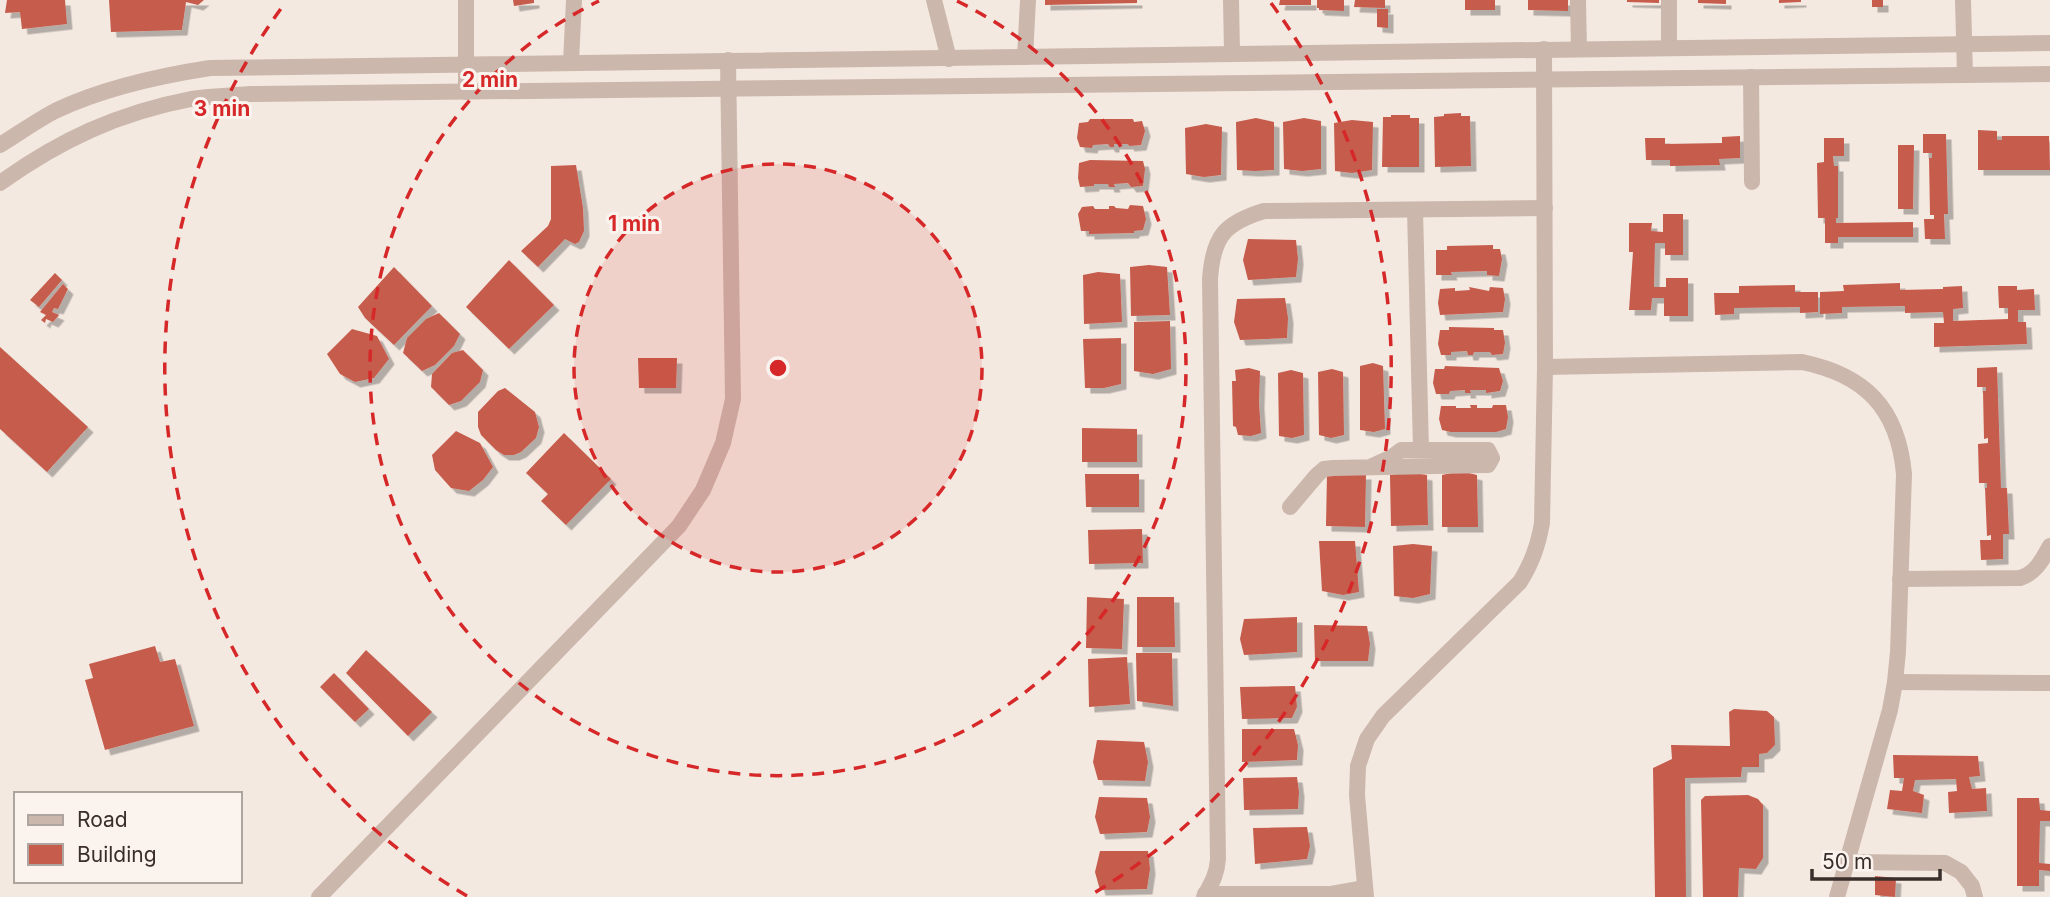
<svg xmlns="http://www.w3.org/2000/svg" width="2050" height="897" font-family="Inter,sans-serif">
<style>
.building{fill:#c65c4c;filter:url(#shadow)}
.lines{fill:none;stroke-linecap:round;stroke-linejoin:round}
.street{stroke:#ccb7ac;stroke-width:16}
.ring{fill:none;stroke:#d62828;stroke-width:3.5;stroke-dasharray:12 9}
.centre{fill:#d62828;stroke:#fbf3ee;stroke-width:3.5}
.ring-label{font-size:21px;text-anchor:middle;font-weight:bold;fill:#d62828;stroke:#fbf3ee;stroke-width:6;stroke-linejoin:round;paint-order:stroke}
</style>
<defs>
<filter id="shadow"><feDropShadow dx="5.5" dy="5.5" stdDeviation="0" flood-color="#0004"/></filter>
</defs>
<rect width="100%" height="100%" fill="#f4e9e1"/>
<g class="building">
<path d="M7 0H65L67 24 22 29 20 12 5 13Z"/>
<path d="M109 0H204L198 5 186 2 182 30 111 32Z"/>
<path d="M513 0H534V3L514 6Z"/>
<path d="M1045 0H1137V3L1045 5Z"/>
<path d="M1280 0H1311V5H1279Z"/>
<path d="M1317 0H1344V11L1319 10V8H1317Z"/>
<path d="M1355 0H1385V8L1354 7Z"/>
<rect x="1465" y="0" width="30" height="10"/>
<path d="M1528 0H1568V11L1528 10Z"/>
<path d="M1627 0H1659V3L1627 2Z"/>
<path d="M1698 0H1726V4L1698 3Z"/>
<path d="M1779 0H1801V2L1779 3Z"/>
<rect x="1872" y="0" width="11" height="7"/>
<path d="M1377 9H1388V28L1377 27Z"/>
<path d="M1461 113V116H1470L1471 166 1435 167 1434 117 1444 116V114Z"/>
<path d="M1391 115H1410V118H1419V167H1382L1383 117H1391Z"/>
<path d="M1256 118 1274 122V170L1255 171 1237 170 1236 122Z"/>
<path d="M1304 118 1321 121V169L1302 171 1284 169 1283 122Z"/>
<path d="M1090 119H1133L1134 122 1142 121 1145 131 1141 145 1129 146 1128 144H1114V147H1110L1108 144 1093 145 1092 148 1080 147 1077 138 1079 123 1088 122Z"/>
<path d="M1352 120 1373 122 1372 170 1352 173 1335 171 1334 123Z"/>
<path d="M1206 124 1222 127 1221 175 1204 177 1186 174 1185 128Z"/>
<path d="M1978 130 1997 131V140H2002V136H2049L2050 170H1978Z"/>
<path d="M1923 134H1946L1948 214H1944L1945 239H1925L1924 219H1934V215H1930L1929 158H1932V153H1923Z"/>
<path d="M1740 136V158L1719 159 1720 165 1670 166V160H1646L1645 138H1665V144L1722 143V137Z"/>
<path d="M1824 138H1844V156H1833L1834 166H1838V218H1836V223L1913 222V237H1838V243H1825V218H1818L1817 163 1824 162Z"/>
<path d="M1898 145H1914L1913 209H1898Z"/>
<path d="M1090 160 1143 161 1145 169 1143 186 1131 187 1128 183 1114 184 1115 187H1109L1108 184H1094V186L1080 187 1078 178 1079 163Z"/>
<path d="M576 165 583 208 584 231 579 242 575 244 565 239 538 267 521 251 548 226 551 219V166Z"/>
<path d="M1130 205 1143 206 1146 219 1143 230 1134 231V233L1089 234V231H1081L1078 214 1082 207 1093 206 1095 209H1109V206H1114L1116 208 1128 209Z"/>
<path d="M1663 214H1683V255H1665V243H1655L1654 287H1666V278H1688V316H1664V298H1652L1651 310H1629L1633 252H1629V223H1652L1651 231 1663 232Z"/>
<path d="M1248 239 1296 240 1298 259 1296 277 1248 280 1243 260Z"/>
<path d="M1493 245V249H1500L1502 259 1499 276 1487 275V271L1451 272 1452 275H1436V250H1447V246Z"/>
<path d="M509 260 554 305 509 349 466 307Z"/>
<path d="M1149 265 1167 267 1170 315 1131 316 1130 267Z"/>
<path d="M394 267 432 306 394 345 365 318 358 307Z"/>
<path d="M1098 272 1120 274 1122 322 1084 324 1083 275Z"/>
<path d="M55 273 62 280 39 307 30 300Z"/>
<path d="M1900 283V290L1943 289V287L1962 286 1963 308 1953 309V321L2008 319V308H1999L1998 286H2017V290L2034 289 2035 310H2018V322H2026L2027 344 1934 347V323H1944L1943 312 1905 313V306L1842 307V313L1820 314V292L1844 291 1843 285Z"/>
<path d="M63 284 68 289 58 309 54 308 52 312 59 315 53 322 46 319 45 323 41 320 46 315 40 312Z"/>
<path d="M1795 285V292H1818V312L1800 313V307L1734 308V314L1715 315 1714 293H1739V286Z"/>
<path d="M1469 287 1489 291 1490 287 1503 288 1505 299 1503 312 1440 315 1438 303 1440 289 1455 288V291L1470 290Z"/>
<path d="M1285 298 1288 318 1287 338 1240 340 1234 322 1237 299Z"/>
<path d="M439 313 460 334 454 346 435 365 422 371 403 353 407 338 426 319Z"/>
<path d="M1170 321 1171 369 1153 374 1134 371V322Z"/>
<path d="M1449 327 1494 328V330H1503L1505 343 1503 354 1492 355 1490 352H1474L1473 355H1468L1467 351 1451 352V355H1441L1438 344 1440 330H1449Z"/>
<path d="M352 329 377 336 389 359 374 378 355 382 340 374 327 354Z"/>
<path d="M1121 338V384L1104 388H1085L1083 339Z"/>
<path d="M0 347 88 427 47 472 0 429Z"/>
<path d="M463 350 483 370 480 382 461 401 449 405 431 387 432 374 452 353Z"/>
<path d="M638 358H677L676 388H639Z"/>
<path d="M1373 363 1383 366 1385 429 1374 432 1360 430V366Z"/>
<path d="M1445 366 1499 368 1503 381 1500 391 1486 393V390H1470L1471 393H1465V390L1450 391 1449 394H1436L1433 383 1435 369H1444Z"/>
<path d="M1997 367 2001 488H2007L2009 534H2003V559L1981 560 1980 540H1991V535L1987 536 1985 488H1987V483H1979L1978 444 1988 443V438L1984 439 1983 391H1986V387H1977V368Z"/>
<path d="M1249 368 1260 371 1259 403 1261 433 1251 436 1238 435 1236 427 1233 426 1232 381H1236L1235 370Z"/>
<path d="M1332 369 1343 372 1344 435 1331 438 1319 435 1318 372Z"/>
<path d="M1291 370 1303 373 1304 435 1292 438 1279 436 1278 373Z"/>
<path d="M505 388 535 412 539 427 536 438 521 452 514 455H504L496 450 481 435 478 427V412L498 391Z"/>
<path d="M1470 405H1477V408H1492L1493 405H1506L1508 417 1506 429 1496 432H1451L1442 430 1439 419 1441 406H1456V408H1471Z"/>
<path d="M1082 428 1137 429V462H1082Z"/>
<path d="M456 431 480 443 493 467 483 480 469 491 451 488 435 470 432 455Z"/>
<path d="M564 433 611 479 566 525 541 501 548 494 526 473Z"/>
<path d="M1460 471 1477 475 1478 527H1442V475Z"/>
<path d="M1408 472 1427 475 1428 525 1391 526 1390 475Z"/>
<path d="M1085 474H1139V507H1086Z"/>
<path d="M1327 474H1366L1365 527 1326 526Z"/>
<path d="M1142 529 1143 563 1089 564 1088 530Z"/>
<path d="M1319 541H1355L1359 592 1343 595 1322 591Z"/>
<path d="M1413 544 1432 546 1430 594 1413 598 1394 596 1393 546Z"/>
<path d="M1087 597 1124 599 1122 649 1086 648Z"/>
<path d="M1137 597H1174L1175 647H1137Z"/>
<path d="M1297 617V652L1244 655 1240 639 1244 619Z"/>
<path d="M1314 625 1367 626 1370 644 1368 661H1315Z"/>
<path d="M155 646 160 662 175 659 194 726 105 750 85 680 93 678 89 664Z"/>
<path d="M366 650 432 712 408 736 346 673Z"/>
<path d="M1136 653H1172L1173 706 1137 701Z"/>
<path d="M1127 657 1130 704 1089 707 1088 659Z"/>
<path d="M334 673 369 709 355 722 320 687Z"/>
<path d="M1295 686 1297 707 1292 718 1242 719 1240 687Z"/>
<path d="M1734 709 1767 711 1774 717 1775 745 1767 753 1759 754V767H1742L1741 777 1685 778 1686 897H1655L1653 768 1672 759 1671 745 1730 746 1729 712Z"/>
<path d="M1242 729H1294L1298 745 1297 760 1242 762Z"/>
<path d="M1097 740 1144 742 1148 762 1145 781 1098 780 1093 762Z"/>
<path d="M1893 755 1978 756 1980 776 1969 777 1972 789 1986 788 1987 811 1949 813 1948 792 1957 791 1956 779 1915 780 1913 791 1924 795 1922 813 1887 809 1890 790 1902 791 1904 778H1894Z"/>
<path d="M1297 777 1299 792 1298 809 1244 810 1243 778Z"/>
<path d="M1748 795 1758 799 1763 805V858L1756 869 1739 868 1738 897H1703L1701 800 1705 796Z"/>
<path d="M1099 797 1147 798 1150 817 1147 832 1100 834 1095 817Z"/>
<path d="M2017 798H2039L2040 810 2050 811V821H2040L2039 863 2050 864V871L2039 870V886H2017Z"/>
<path d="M1307 827 1310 846 1307 859 1255 864 1253 828Z"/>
<path d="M1100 851H1148L1150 869 1147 889 1100 890 1095 872Z"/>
<path d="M1875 876 1896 878 1895 897 1875 895Z"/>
</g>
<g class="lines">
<g class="street">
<path d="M466 0V92"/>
<path d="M934 0 949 59"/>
<path d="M1231 0 1232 53"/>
<path d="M1578 0 1579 49"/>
<path d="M1963 0 1965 75"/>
<path d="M1669 48V0"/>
<path d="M1025 57 1028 0"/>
<path d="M571 62 574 0"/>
<path d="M1751 77 1752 182"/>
<path d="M0 145C18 134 36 121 55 111 103 88 158 76 210 68L2050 43"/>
<path d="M0 183C60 140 118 113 191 99 210 96 231 96 250 94L2050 74"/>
<path d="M1415 210 1421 450"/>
<path d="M1545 367 1802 362C1865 375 1898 408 1904 474L1898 652 1895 682 1890 710 1837 897"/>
<path d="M1290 507 1317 475 1324 469 1333 468 1488 465 1492 458 1488 450H1401L1392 457 1370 467"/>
<path d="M1900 579 2020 578C2036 573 2042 560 2050 546"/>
<path d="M1895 682 2050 683"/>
<path d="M1848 862 1945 863 1961 872 1972 886 1975 897"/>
<path d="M1205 894H1331L1365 888"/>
<path d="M319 897 679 526 703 490 723 443 733 399 728 60"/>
<path d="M1204 897C1211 884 1217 875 1218 859L1210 279C1213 237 1224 223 1264 211L1545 208"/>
<path d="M1366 897 1357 795 1358 766 1367 739 1383 716 1520 582C1532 562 1538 546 1542 523L1545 367 1544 49"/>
</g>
</g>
<circle cx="778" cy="368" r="204" fill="#d62828" fill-opacity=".12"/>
<g class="ring">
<circle cx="778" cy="368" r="204"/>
<path d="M957 1A408 408 0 1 1 599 1"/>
<path d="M467 896A613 613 0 0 1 285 3M1271 3A613 613 0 0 1 1089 896"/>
</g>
<circle cx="778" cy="368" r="10" class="centre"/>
<g class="ring-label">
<text x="490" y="87">2 min</text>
<text x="222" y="116">3 min</text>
<text x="634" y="231">1 min</text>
</g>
<rect x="14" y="792" width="228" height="91" fill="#fbf3ee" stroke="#aea4a0" stroke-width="2"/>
<rect x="28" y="815" width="35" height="10" fill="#ccb7ac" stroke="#aea4a0" stroke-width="2"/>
<text x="77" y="827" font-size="21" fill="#3a2e2b">Road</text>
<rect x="28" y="844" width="35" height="21" fill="#c65c4c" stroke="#aea4a0" stroke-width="2"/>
<text x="77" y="862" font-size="21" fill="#3a2e2b">Building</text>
<path d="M1812 869v10h128v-10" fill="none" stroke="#3a2e2b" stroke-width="3.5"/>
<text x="1822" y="869" font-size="21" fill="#3a2e2b" stroke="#fbf3ee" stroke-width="5" paint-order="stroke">50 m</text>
</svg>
